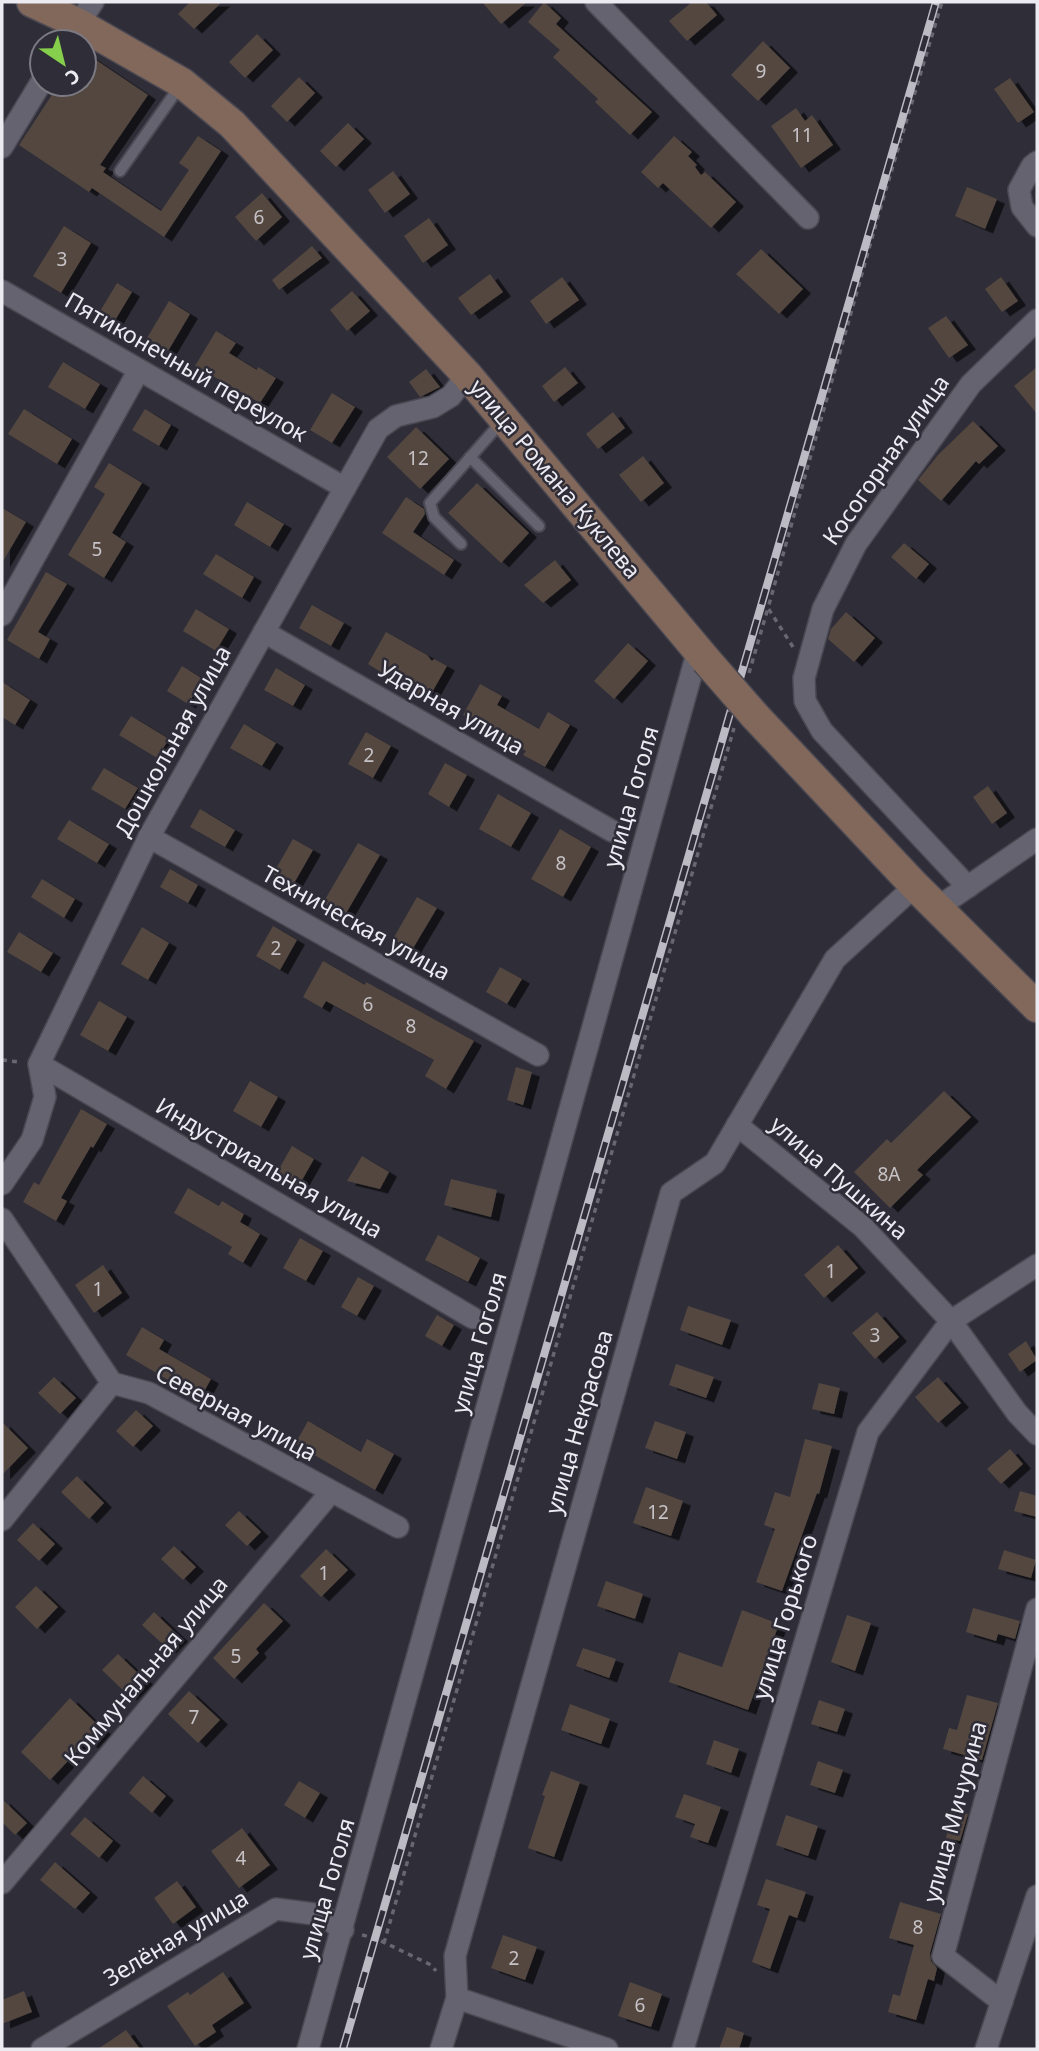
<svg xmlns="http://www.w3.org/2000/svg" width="1039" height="2051" font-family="'Noto Sans',sans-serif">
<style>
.building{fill:#524740;filter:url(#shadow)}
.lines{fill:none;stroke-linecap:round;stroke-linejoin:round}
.lane-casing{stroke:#4a4852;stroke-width:14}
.street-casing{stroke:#4a4852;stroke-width:24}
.secondary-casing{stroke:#4a4852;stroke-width:33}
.path{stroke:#686670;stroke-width:3.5;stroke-dasharray:5 5;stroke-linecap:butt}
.lane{stroke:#64636f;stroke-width:10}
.street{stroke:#64636f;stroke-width:21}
.secondary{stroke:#82685b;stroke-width:30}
.rail-casing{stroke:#bcbac3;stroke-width:8}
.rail{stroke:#2f2d38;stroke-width:5;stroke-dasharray:16;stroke-linecap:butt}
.secondary-bridge-casing{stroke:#4a4852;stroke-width:33;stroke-linecap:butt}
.secondary-bridge{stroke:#82685b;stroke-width:30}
.labels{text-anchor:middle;stroke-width:5;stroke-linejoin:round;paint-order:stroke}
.number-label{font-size:19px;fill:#c6c2c6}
.street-label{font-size:23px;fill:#ecebf2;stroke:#2f2d38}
</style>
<defs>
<filter id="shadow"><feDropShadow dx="8" dy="4.5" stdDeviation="0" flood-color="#0009"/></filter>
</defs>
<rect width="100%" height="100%" fill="#2f2d38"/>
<g class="building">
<path d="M190 2H222L194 29 178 14Z"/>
<path d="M482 2H527L501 24Z"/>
<path d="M544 2 561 18 556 24 652 112 630 135 595 102 598 99 553 57 560 50 528 22Z"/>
<path d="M692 2H706L717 15 687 41 669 21Z"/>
<path d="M257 34 273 50 245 78 229 62Z"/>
<path d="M763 41 790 68 758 101 731 75Z"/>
<path d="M84 52 148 95 100 165 106 168 103 172 161 211 189 170 179 163 198 136 221 151 164 237 92 188 89 192 19 145 59 84H84Z"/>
<path d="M299 77 315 93 287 122 271 106Z"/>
<path d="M1010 78 1034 112 1018 123 994 89Z"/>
<path d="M796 108 805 121 812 115 833 145 801 168 771 126Z"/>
<path d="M348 123 364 139 336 167 320 151Z"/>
<path d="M674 136 692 152 688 156 697 165 695 167 701 175 705 172 736 202 711 228 663 183 658 188 641 172Z"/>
<path d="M393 171 410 194 385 213 368 190Z"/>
<path d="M967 187 997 199 985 229 955 216Z"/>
<path d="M262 193 282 217 256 241 235 217Z"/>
<path d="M429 218 448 245 423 263 404 236Z"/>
<path d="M64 226 91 243 61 293 33 276Z"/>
<path d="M312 246 322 258 279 290 272 280Z"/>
<path d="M761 249 803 289 779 314 736 274Z"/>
<path d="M490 274 503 292 471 315 458 298Z"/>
<path d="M562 277 579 300 546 324 530 301Z"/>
<path d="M1001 277 1018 301 1002 312 985 289Z"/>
<path d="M117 283 132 292 114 322 99 313Z"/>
<path d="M352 291 370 311 347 331 330 310Z"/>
<path d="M169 301 190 314 168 351 147 338Z"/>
<path d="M946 316 968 345 949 358 928 328Z"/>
<path d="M216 331 236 343 229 353 257 370 258 367 276 378 260 403 195 366Z"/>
<path d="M63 362 100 384 85 409 48 387Z"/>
<path d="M565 367 578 383 554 402 542 386Z"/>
<path d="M1037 367V414L1014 386Z"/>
<path d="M426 369 440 387 420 397 409 382Z"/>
<path d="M332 393 355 407 332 443 310 430Z"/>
<path d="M24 409 72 439 57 464 8 434Z"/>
<path d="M145 409 171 425 159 446 132 430Z"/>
<path d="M613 412 625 428 598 449 586 434Z"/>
<path d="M973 421 998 446 979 464 976 461 941 501 918 480 938 455Z"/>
<path d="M416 427 449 459 420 489 387 457Z"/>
<path d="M643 456 664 483 641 502 619 475Z"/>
<path d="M109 463 142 483 112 533 126 542 104 578 68 555 105 494 94 487Z"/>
<path d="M477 483 529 533 501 563 448 513Z"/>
<path d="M406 497 424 509 425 514 413 532 454 560 444 575 382 533Z"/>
<path d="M247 502 284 524 270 547 234 525Z"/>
<path d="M2 508 26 522 2 563Z"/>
<path d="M904 543 929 564 916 579 891 557Z"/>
<path d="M216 554 254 577 242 598 203 574Z"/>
<path d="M555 560 571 580 543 603 524 585Z"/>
<path d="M46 572 67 584 38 632 50 639 39 659 7 640Z"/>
<path d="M312 605 344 623 331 646 299 628Z"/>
<path d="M196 609 229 629 216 651 183 631Z"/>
<path d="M846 612 875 638 854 662 828 639 831 629Z"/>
<path d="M386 632 427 655 432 661 434 659 447 666 427 701 368 664Z"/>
<path d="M628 643 648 661 614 699 594 681Z"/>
<path d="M182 666 203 679 188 704 167 691Z"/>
<path d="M276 668 305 685 293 706 264 690Z"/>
<path d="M2 682 30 700 15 725 2 717Z"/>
<path d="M480 684 502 696 497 705 539 729 548 712 570 725 545 767 523 755 526 751 463 715Z"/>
<path d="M131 716 169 739 157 758 119 735Z"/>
<path d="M244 724 276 743 262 766 230 748Z"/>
<path d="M366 732 391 746 373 778 348 764Z"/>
<path d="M445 763 467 775 449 807 428 794Z"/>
<path d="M104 768 138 788 125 809 91 789Z"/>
<path d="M988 786 1007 813 992 824 973 797Z"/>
<path d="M498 794 531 813 511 847 479 829Z"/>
<path d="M200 809 235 830 225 847 190 827Z"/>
<path d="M69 820 109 844 97 863 57 839Z"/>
<path d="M560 829 591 847 563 897 531 879Z"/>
<path d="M293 839 313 850 293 885 273 874Z"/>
<path d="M358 843 380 855 345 915 323 903Z"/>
<path d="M170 869 198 885 188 903 160 887Z"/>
<path d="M42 879 75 899 64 918 31 897Z"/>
<path d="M417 897 437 908 412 950 393 939Z"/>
<path d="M273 926 297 940 280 970 256 956Z"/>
<path d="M142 927 169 943 148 980 121 964Z"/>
<path d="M19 932 53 953 41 972 7 952Z"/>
<path d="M323 961 365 985 366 982 474 1041 446 1089 425 1076 434 1060 326 1001 322 1008 303 997Z"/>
<path d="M500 967 522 979 507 1004 486 992Z"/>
<path d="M99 1001 127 1017 108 1051 80 1035Z"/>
<path d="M516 1067 532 1072 523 1105 507 1100Z"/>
<path d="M250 1081 278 1097 261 1127 233 1111Z"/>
<path d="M944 1091 971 1117 917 1170 923 1175 890 1208 854 1172 887 1139 891 1143Z"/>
<path d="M81 1109 107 1124 93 1148 91 1146 61 1198 67 1201 56 1221 23 1202 34 1182 39 1185Z"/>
<path d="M292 1146 314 1159 297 1189 275 1176Z"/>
<path d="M362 1156 389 1172 380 1189 347 1181Z"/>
<path d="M451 1179 497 1190 491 1217 444 1205Z"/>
<path d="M188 1188 219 1206 222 1201 244 1214 240 1222 260 1234 243 1263 228 1254 232 1247 174 1213Z"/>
<path d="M438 1235 480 1258 468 1282 425 1260Z"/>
<path d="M300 1238 323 1251 306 1281 283 1268Z"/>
<path d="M838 1245 858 1268 824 1298 804 1275Z"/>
<path d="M103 1265 122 1293 94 1313 75 1285Z"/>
<path d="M358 1277 374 1286 357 1316 341 1307Z"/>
<path d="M688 1306 731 1320 722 1345 680 1330Z"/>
<path d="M877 1312 899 1337 875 1359 852 1333Z"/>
<path d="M437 1315 454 1325 442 1346 425 1336Z"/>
<path d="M142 1327 164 1340 159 1349 211 1379 200 1399 126 1355Z"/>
<path d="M1026 1341 1037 1360 1020 1372 1008 1354Z"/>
<path d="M676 1364 714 1377 706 1398 669 1385Z"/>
<path d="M54 1377 76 1398 60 1414 38 1393Z"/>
<path d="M938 1377 961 1403 938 1423 915 1397Z"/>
<path d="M819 1383 840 1388 834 1414 812 1409Z"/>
<path d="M136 1410 153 1426 133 1447 116 1431Z"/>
<path d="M308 1421 361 1452 367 1439 394 1454 375 1490 295 1444Z"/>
<path d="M655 1421 686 1432 677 1459 645 1448Z"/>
<path d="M2 1422 28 1448 2 1475Z"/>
<path d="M805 1439 832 1446 819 1494 817 1493 782 1591 756 1582 775 1529 764 1525 775 1492 790 1497Z"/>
<path d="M1010 1449 1023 1464 1001 1484 987 1469Z"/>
<path d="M77 1476 104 1503 89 1519 61 1492Z"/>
<path d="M646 1487 683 1501 671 1536 633 1523Z"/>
<path d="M1020 1491 1037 1496V1517L1014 1511Z"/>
<path d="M239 1511 261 1532 247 1546 225 1525Z"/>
<path d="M33 1523 55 1544 39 1561 17 1540Z"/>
<path d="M174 1546 196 1567 183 1580 161 1559Z"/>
<path d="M326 1549 348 1570 321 1597 300 1576Z"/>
<path d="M1004 1550 1036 1560 1031 1578 998 1569Z"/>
<path d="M606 1581 643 1594 635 1619 597 1606Z"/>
<path d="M36 1586 58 1607 37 1629 15 1607Z"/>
<path d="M264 1603 283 1621 256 1649 259 1653 234 1679 213 1658Z"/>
<path d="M973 1608 1020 1621 1015 1639 998 1634 996 1641 966 1632Z"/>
<path d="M742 1610 779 1624 748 1710 669 1682 679 1652 722 1667Z"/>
<path d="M154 1612 180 1637 168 1649 142 1625Z"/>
<path d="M847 1615 871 1623 855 1671 831 1662Z"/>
<path d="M583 1648 616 1659 609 1678 576 1666Z"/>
<path d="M118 1654 145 1680 129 1696 102 1670Z"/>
<path d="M189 1691 220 1720 198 1743 168 1714Z"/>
<path d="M967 1695 998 1703 982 1760 943 1749 949 1728 957 1730Z"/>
<path d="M70 1698 103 1730 90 1744 87 1741 50 1780 21 1752Z"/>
<path d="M819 1700 845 1709 837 1732 811 1724Z"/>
<path d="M570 1704 610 1719 601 1744 561 1730Z"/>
<path d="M714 1740 739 1749 731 1773 706 1764Z"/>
<path d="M818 1761 843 1770 835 1793 810 1785Z"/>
<path d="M551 1771 580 1782 554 1857 528 1848 545 1796 542 1795Z"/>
<path d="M143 1776 166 1796 152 1813 129 1793Z"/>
<path d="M299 1781 320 1793 305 1818 284 1805Z"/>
<path d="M684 1794 721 1807 708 1843 690 1837 695 1824 675 1817Z"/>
<path d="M2 1799 27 1823 15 1835 2 1822Z"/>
<path d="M952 1811 968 1814 960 1841 946 1838Z"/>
<path d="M786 1815 818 1826 808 1856 776 1845Z"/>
<path d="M85 1817 113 1841 99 1858 70 1834Z"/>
<path d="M242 1828 270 1865 239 1888 211 1851Z"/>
<path d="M55 1862 90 1893 75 1909 40 1880Z"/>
<path d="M766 1879 806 1892 797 1918 789 1915 770 1969 752 1962 770 1909 757 1905Z"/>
<path d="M177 1881 196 1907 173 1924 154 1898Z"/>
<path d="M900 1902 941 1914 930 1953 931 1961 937 1968 934 1981 928 1979 916 2020 888 2012 893 1994 900 1996 914 1945 889 1938Z"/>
<path d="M503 1935 537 1947 525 1980 491 1968Z"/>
<path d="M223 1972 244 2003 212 2025 216 2032 195 2046 167 2006 188 1992 190 1995Z"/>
<path d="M630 1982 662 1994 651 2027 618 2016Z"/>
<path d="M24 1991 32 2012 2 2024V2000Z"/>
<path d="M727 2027 744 2033 739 2049H719Z"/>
<path d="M126 2030 140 2049H98Z"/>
</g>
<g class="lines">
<defs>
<g id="lane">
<path d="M120 171 180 86"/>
<path d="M470 457 539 526"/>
<path d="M461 544 434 517 430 503 503 420"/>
</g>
<g id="street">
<path d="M596 2 808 218"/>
<path d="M66 42 93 2"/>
<path d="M2 147 42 81"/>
<path d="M1037 162 1032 166 1019 190 1022 207 1037 226"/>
<path d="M2 291 345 488"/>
<path d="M2 615 139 370"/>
<path d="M264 632 612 831"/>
<path d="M149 837 538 1055"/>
<path d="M968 887 822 731 805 701 804 678 823 609 856 544 971 384 1037 320"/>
<path d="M937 908 1037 839"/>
<path d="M39 1064 473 1318"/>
<path d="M737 1125 863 1227 951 1321 1017 1413 1037 1434"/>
<path d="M2 1184 32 1140 45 1097 39 1064 149 837 378 429 396 416 433 407 451 396 467 375"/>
<path d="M2 1219 112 1383 149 1393 398 1527"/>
<path d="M2 1520 112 1383"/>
<path d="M2 1883 331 1492"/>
<path d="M457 1998 607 2049"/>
<path d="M1002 2002 943 1956 1037 1609"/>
<path d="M42 2049 276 1909 322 1915 343 1930"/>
<path d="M308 2049 698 650"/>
<path d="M441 2049 457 1998 455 1956 671 1193 715 1163 835 959 915 886"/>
<path d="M683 2049 868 1432 951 1321 1037 1265"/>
<path d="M986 2049 1037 1896"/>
</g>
<g id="secondary">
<path d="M32 2 77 23 182 83 232 124 467 375 706 660"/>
<path d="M755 716 915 886 1037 1007"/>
</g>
</defs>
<use href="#lane" class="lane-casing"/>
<use href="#street" class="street-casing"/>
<use href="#secondary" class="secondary-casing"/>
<g class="path">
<path d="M793 647 768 608 881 206 942 2"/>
<path d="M749 673 768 608"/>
<path d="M2 1060 19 1062"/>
<path d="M362 1935 375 1938 431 1965 436 1971"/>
<path d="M384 1943 734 728"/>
</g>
<use href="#lane" class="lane"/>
<use href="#street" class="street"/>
<use href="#secondary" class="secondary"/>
<defs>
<path id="rail" d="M343 2049 936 2"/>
</defs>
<use href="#rail" class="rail-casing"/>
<use href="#rail" class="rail"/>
<defs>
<path id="secondary-bridge" d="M706 660 755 716"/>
</defs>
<use href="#secondary-bridge" class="secondary-bridge-casing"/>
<use href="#secondary-bridge" class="secondary-bridge"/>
</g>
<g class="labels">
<g class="number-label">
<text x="761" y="78">9</text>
<text x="802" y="142">11</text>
<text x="259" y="224">6</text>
<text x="62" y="266">3</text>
<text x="418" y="465">12</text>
<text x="97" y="556">5</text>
<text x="369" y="762">2</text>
<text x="561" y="870">8</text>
<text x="276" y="955">2</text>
<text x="368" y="1011">6</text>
<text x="411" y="1033">8</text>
<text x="889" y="1181">8А</text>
<text x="831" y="1278">1</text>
<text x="98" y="1296">1</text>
<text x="875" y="1342">3</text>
<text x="658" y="1519">12</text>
<text x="324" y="1580">1</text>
<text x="236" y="1663">5</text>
<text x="194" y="1724">7</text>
<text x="241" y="1865">4</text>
<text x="918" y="1934">8</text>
<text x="514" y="1965">2</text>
<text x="640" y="2012">6</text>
</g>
<g class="street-label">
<text transform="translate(186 367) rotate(30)" y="8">Пятиконечный переулок</text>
<text transform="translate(886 460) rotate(-55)" y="8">Косогорная улица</text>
<text transform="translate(555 479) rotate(50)" y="8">улица Романа Куклева</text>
<text transform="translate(451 708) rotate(30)" y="8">Ударная улица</text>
<text transform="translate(173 741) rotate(-61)" y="8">Дошкольная улица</text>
<text transform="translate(631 797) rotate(-74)" y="8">улица Гоголя</text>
<text transform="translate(356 923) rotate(29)" y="8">Техническая улица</text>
<text transform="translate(269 1168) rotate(30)" y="8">Индустриальная улица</text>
<text transform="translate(839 1178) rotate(41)" y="8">улица Пушкина</text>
<text transform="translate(479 1343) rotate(-74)" y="8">улица Гоголя</text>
<text transform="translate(236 1413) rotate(28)" y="8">Северная улица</text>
<text transform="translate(579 1422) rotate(-74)" y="8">улица Некрасова</text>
<text transform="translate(785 1617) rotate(-73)" y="8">улица Горького</text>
<text transform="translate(146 1671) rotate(-50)" y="8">Коммунальная улица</text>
<text transform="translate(955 1812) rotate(-75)" y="8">улица Мичурина</text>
<text transform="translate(327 1889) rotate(-74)" y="8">улица Гоголя</text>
<text transform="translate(176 1938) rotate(-31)" y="8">Зелёная улица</text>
</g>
</g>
<rect width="1039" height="2051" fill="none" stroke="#ecebf2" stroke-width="7"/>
<g transform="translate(63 63) rotate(145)"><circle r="33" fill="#2f2d38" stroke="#7b7982" stroke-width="2"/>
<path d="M0-5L12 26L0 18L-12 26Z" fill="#85cf4c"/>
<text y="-10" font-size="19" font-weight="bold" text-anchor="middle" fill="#ecebf2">С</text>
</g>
</svg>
